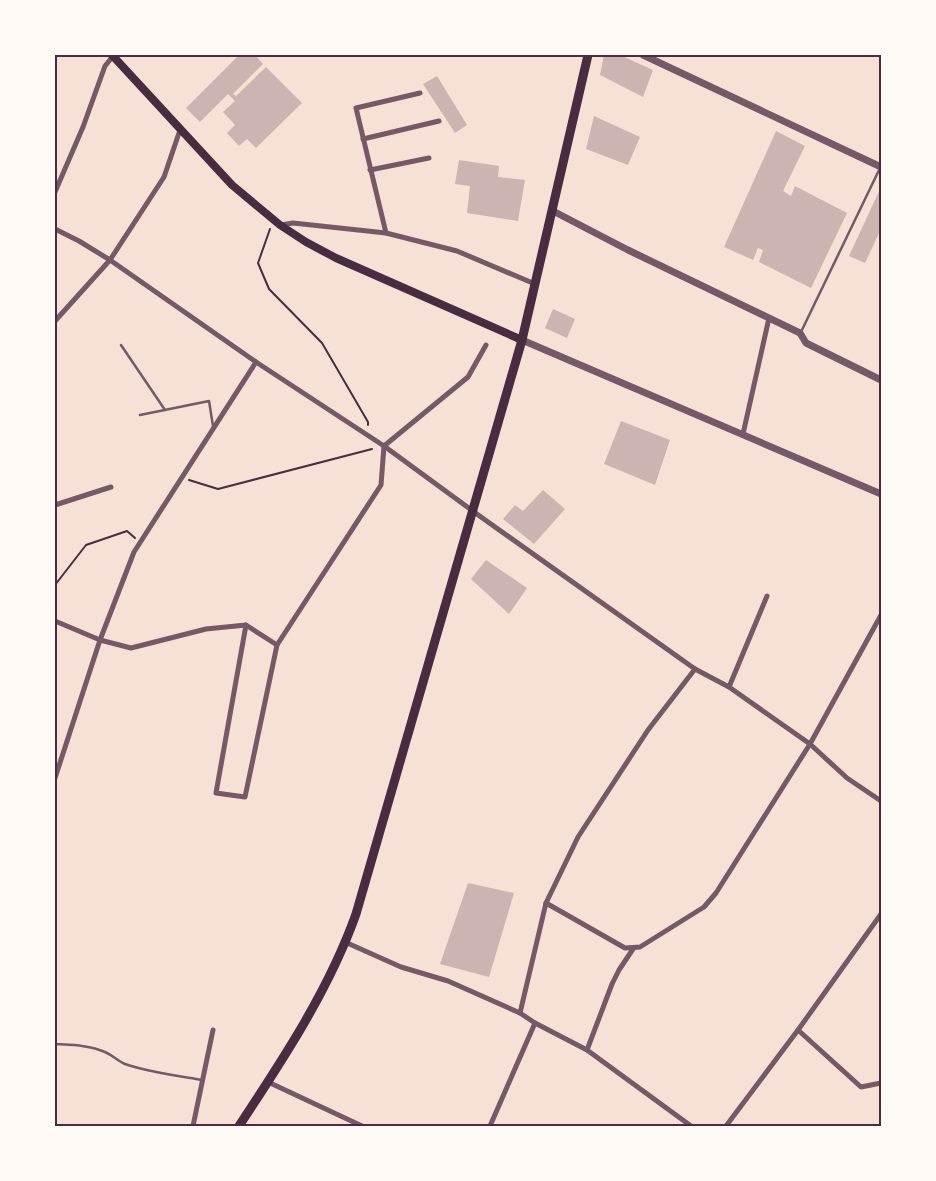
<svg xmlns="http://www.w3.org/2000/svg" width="936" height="1181" font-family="Montserrat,sans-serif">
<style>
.building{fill:#ccb4b1}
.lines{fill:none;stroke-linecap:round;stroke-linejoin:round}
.path{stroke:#4a2c40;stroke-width:2}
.service{stroke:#755966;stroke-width:2.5}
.minor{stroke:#755966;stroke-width:5}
.tertiary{stroke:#755966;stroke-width:7}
.secondary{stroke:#4a2c40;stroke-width:8}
.primary{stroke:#4a2c40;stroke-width:9}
.neatline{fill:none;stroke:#4a2c40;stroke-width:2}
</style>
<rect width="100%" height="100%" fill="#f7e1d7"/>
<g class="building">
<path d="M239 55H255L263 64 233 94 236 96 266 67 302 103 256 148 247 139 239 146 227 133 235 125 223 112 235 101 228 94 200 122 186 108Z"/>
<path d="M604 55H620L653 70 643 97 600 75Z"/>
<path d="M437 76 467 125 455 133 423 84Z"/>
<path d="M594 116 640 137 628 165 586 149Z"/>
<path d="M776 131 805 146 783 191 791 196 795 186 847 213 811 288 759 262 763 250 758 248 753 260 724 247Z"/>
<path d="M459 160 499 166 498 177 525 180 518 221 467 213 470 186 455 184Z"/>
<path d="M881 187V229L865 263 849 256Z"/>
<path d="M553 309 575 319 567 338 545 328Z"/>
<path d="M621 421 670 440 655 485 604 464Z"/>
<path d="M543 490 565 509 534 544 503 519 515 505 523 511Z"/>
<path d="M486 560 527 588 509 614 471 579Z"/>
<path d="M468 883 514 893 489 977 440 964Z"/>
</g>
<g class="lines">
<g class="path">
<path d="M270 229 258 263 269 289 322 343 368 422V425"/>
<path d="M189 480 218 489 372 449"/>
<path d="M55 585 86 545 127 531 135 538"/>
</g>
<g class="service">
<path d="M801 332 880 168"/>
<path d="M121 345 165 410"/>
<path d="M140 415 209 401 213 426"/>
<path d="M55 1044C72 1045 89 1045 105 1052 112 1055 118 1061 125 1064 150 1073 177 1075 202 1080"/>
</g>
<g class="minor">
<path d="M363 139 439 121"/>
<path d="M370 170 429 158"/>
<path d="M55 192 83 127 105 66 113 56"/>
<path d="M281 225 293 223 386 233 457 251 535 284"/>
<path d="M55 229 79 241 110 260 256 362 384 446 481 517 695 669 729 687 810 744 847 778 881 801"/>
<path d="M386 233 356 108 420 93"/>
<path d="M55 321 110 260 164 177 180 130"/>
<path d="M743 434 769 318"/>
<path d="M55 505 111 487"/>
<path d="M55 621 100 640 131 648 206 629 246 625 277 645 381 485 384 446 468 377 486 345"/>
<path d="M246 625 216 793 245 797 277 645"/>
<path d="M729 687 767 596"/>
<path d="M55 778 100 640 134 552 256 362"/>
<path d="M546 903 625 948 640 947 704 907 716 893 810 744 881 615"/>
<path d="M345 942 401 967 448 981 520 1013 535 1023 587 1050 691 1126"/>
<path d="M520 1013 546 903 578 837 648 730 695 669"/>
<path d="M798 1030 861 1087 881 1083"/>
<path d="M587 1050 612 984 619 970 633 949"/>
<path d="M268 1082 362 1126"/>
<path d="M193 1126 213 1030"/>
<path d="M490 1126 535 1023"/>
<path d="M726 1126 798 1030 881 914"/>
</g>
<g class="tertiary">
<path d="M643 55 881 167"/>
<path d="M553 211 628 250 800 333 806 343 881 380"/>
<path d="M522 340 881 494"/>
</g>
<path class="secondary" d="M112 55 232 185 280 225 306 242 336 258 522 340"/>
<path class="primary" d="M239 1126C283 1059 329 990 356 914L522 340 588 55"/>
</g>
<rect width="936" height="1181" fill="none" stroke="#fffaf5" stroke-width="112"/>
<rect x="56" y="56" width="824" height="1069" class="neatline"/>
</svg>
